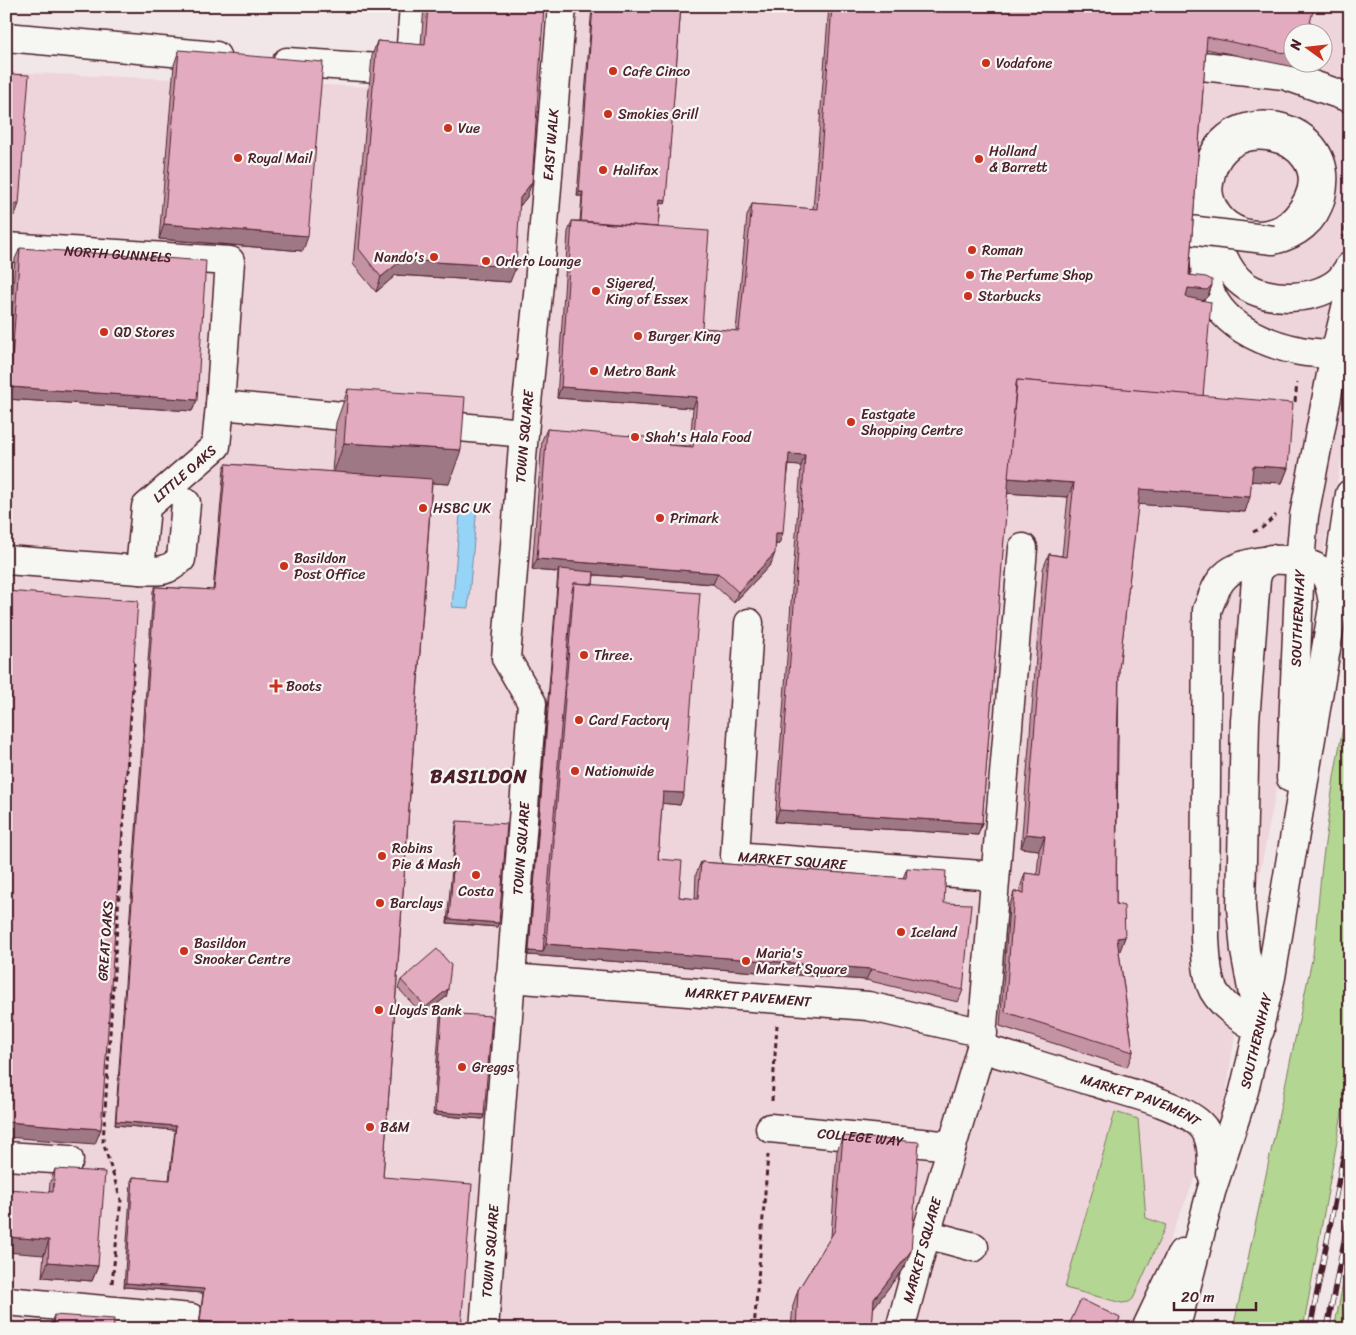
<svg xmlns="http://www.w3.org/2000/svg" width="1356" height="1335" font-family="Sriracha,sans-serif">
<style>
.built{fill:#eed5dc;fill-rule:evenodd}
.green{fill:#b3d792;stroke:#7e7b5e}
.water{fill:#95d4f6;stroke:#778ca5}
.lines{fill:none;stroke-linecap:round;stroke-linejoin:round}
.minor-casing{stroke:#4a1f2b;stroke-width:31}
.path{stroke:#4a1f2b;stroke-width:3;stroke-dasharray:5 4;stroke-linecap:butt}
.minor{stroke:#f6f6f2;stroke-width:28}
.rail-casing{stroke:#4a1f2b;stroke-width:5.5}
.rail{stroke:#f6f6f2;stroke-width:4;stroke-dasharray:11;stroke-linecap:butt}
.minor-bridge-casing{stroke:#4a1f2b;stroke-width:31;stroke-linecap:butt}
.minor-bridge{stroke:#f6f6f2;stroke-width:28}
.wall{fill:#c393a4;stroke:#4a1f2b}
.shaded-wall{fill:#9f7886;stroke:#4a1f2b}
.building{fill:#e3abbf;stroke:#4a1f2b}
.poi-dot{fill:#c8321e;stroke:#f6f6f2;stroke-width:2}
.labels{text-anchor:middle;stroke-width:4.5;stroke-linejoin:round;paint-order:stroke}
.poi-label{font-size:14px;fill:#4a1f2b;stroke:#f6f6f2;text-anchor:start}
.street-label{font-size:14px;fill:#4a1f2b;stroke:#f6f6f2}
.district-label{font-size:19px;font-weight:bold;letter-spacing:1px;fill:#4a1f2b;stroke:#f6f6f2}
</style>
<rect width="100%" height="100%" fill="#f2e7e8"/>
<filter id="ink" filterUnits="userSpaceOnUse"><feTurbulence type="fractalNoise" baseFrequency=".02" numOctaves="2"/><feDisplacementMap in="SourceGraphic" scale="10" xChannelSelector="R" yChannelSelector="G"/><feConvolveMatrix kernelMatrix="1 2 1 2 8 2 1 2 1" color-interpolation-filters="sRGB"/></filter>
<g filter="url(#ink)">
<path class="built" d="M432 6H1350V417L1257 888 1224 1108 1133 1329H6V72L425 89ZM1294 32H1324V62H1294Z"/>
<g class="green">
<path d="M1350 688V1069L1303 1329H1233L1313 955 1322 865 1334 777Z"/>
<path d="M1115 1112 1138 1119 1146 1218 1166 1225 1133 1299 1129 1302 1122 1303 1065 1288Z"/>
<path d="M1350 1249V1329H1334Z"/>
</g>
<path class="water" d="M461 504 477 506 468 608 452 607Z"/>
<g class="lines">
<defs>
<g id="minor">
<path d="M6 37 216 56"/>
<path d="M287 62 409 70 414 6"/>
<path d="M1202 66 1284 75 1350 98"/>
<path d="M1213 223C1217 244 1226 271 1243 284 1267 303 1320 301 1341 279 1344 275 1347 270 1350 266"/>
<path d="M1273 240C1296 235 1315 221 1321 197 1342 112 1205 96 1208 186 1208 201 1215 216 1227 225 1244 237 1262 238 1281 230 1293 224 1302 212 1308 200 1339 136 1211 97 1208 194 1207 218 1202 261 1207 282 1217 324 1262 343 1300 351 1316 354 1333 354 1350 356"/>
<path id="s1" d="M6 247 230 261 220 405 376 419"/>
<path d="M427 424 524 433"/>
<path d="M6 560 140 570C159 571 166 573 181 559L186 503"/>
<path id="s2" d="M140 570 146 507 216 446 220 405"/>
<path id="s3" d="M749 623 735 856 994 876"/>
<path id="s4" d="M1291 778 1300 562 1304 516 1335 354 1350 291"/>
<path id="s5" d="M510 978 868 1006 983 1033"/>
<path d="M1257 1016 1245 951 1241 907 1245 721 1256 579 1259 569 1271 559"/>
<path d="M1260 1030C1244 1021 1217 1003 1211 985 1206 970 1206 953 1205 938L1207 610C1212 599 1215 585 1225 576 1243 557 1305 553 1323 573 1330 581 1331 592 1333 603"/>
<path id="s6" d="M981 1048C1019 1059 1056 1071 1094 1082 1122 1091 1179 1104 1200 1124 1213 1136 1212 1157 1212 1174"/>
<path id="s7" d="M770 1128 952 1146"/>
<path d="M6 1156 69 1160"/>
<path d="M926 1234 974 1247"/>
<path d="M6 1301 191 1318"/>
<path id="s8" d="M484 1329 532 703 506 658 524 433 539 284 562 6"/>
<path id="s9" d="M900 1329 926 1234 981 1048 1023 548"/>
<path d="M1146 1329 1182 1253"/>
<path id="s10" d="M1173 1329 1179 1315 1211 1192 1244 1091 1271 977 1333 607 1350 494"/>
</g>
</defs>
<use href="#minor" class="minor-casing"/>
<g class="path">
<path d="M1342 240 1350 206"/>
<path d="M1295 402 1297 383"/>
<path d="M1253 532 1262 528 1276 515"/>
<path d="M772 1101 777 1025"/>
<path d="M112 1283 121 1200 103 1142 134 663"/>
<path d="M754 1329 768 1155"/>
</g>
<use href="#minor" class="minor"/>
<defs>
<g id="rail">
<path d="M1310 1329 1350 1122"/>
<path d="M1327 1329 1350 1211"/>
</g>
</defs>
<use href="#rail" class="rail-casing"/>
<use href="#rail" class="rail"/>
<defs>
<path id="minor-bridge" d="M1189 230 1273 240"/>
</defs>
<use href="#minor-bridge" class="minor-bridge-casing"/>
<use href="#minor-bridge" class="minor-bridge"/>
</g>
<g class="wall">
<path d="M424 6H544L527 197 519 207 510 282 396 275 376 292 353 264 372 56 377 41 421 45Z"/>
<path d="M592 6H681L665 204 660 203 658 227 702 328 736 331 747 216 752 204 813 209 829 6H1314L1294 32V62H1301L1299 68 1206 49 1189 275 1212 285 1208 296 1203 301V396L1288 468 1282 483 1252 481 1245 512 1138 504 1119 669 1116 904 1125 937 1119 952 1133 1052 1127 1067 1000 1026 1009 907 1014 892H1020V888L1025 873 1037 875 1039 850 1021 848 1043 569 1049 554 1062 556 1068 497 1007 493 982 823 978 835 775 822 801 466 789 465 779 544H776L771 564 734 603 713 584 594 575 593 584 680 805 662 803 658 859 679 897 695 899 696 874 701 862 903 878 907 868 944 903 963 990 958 1002 866 980 528 955 558 572 532 570 542 440 547 429 668 445 690 446 693 408 557 398 568 232 572 221H580L582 196H577Z"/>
<path d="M179 50 303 251 159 239 174 65Z"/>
<path d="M20 248 197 400 192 411 6 399 15 259Z"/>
<path d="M348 389 449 484 432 483 383 1177 461 1329H242L199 1325 203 1293 124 1287 131 1181 133 1177 169 1180 175 1130 115 1125 153 591 155 587 213 590 224 468 226 464 332 472 336 423Z"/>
<path d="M457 821 499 923 497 927 447 923 456 825Z"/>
<path d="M401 980 448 989 446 997 423 1015 398 988Z"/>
<path d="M442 1013 484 1115 483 1119 433 1115 440 1017Z"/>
<path d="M843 1136 905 1266 873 1308 872 1329H791L793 1305 798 1290 831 1237 837 1151Z"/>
<path d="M55 1169 98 1266 92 1281 42 1277 50 1183Z"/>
<path d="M54 1315 53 1329H49Z"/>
</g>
<g class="shaded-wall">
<path d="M532 182 527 197 514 213 520 198Z"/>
<path d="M579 192H583L582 196H577Z"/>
<path d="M660 199 666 200 665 204 659 203Z"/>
<path d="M6 203 19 204 15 215H6Z"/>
<path d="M164 224 308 236 303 251 159 239Z"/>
<path d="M402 260 516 267 510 282 396 275 376 292 381 277Z"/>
<path d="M1212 285 1208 296 1203 301 1184 299 1188 288Z"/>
<path d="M10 387 197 400 192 411 6 399Z"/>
<path d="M561 387 697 397 693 408 557 398Z"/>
<path d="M344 443 461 450 449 484 332 477Z"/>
<path d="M789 454 805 455 801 466 785 465Z"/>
<path d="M1253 466 1288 468 1282 483 1248 481Z"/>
<path d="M1008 478 1074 483 1068 497 1003 493Z"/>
<path d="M1140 489 1250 497 1245 512 1134 504Z"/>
<path d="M776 533H783L779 544H772Z"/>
<path d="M775 553 771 564 734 603 738 592Z"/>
<path d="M537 559 718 573 713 584 559 572V569L558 572 532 570Z"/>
<path d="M663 792 684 793 680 805 659 803Z"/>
<path d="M779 810 982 823 978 835 775 822Z"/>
<path d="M1026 834 1045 836 1039 850 1021 848Z"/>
<path d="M449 919 499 923 497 927 447 923Z"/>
<path d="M1125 937 1120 951 1112 953 1117 938Z"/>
<path d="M546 944 871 969 866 980 528 955 529 951 543 952Z"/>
<path d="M448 989 446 997 423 1015 426 1007Z"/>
<path d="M435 1112 484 1115 483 1119 433 1115Z"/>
<path d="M116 1121 176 1126 175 1130 115 1125Z"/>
<path d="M6 1122 101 1129 95 1144 6 1137Z"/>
<path d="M6 1237 49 1240 44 1255 6 1252Z"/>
<path d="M911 1251 905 1266 869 1314 874 1299Z"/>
<path d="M48 1262 98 1266 92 1281 42 1277Z"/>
<path d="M126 1283 204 1289 203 1293 124 1287Z"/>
<path d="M200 1321 291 1329H242L199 1325Z"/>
</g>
<g class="building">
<path d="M428 6H544L532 182 520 198 516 267 402 260 381 277 359 249 377 41 425 45Z"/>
<path d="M593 6H681L666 200 660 199 658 227 581 221 583 192H579Z"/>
<path d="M832 6H1314L1308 32H1294V55L1207 37 1189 275 1206 277 1212 280V285L1207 290 1188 288 1186 297 1211 302 1203 396 1017 380 1016 384 982 823 779 810 805 455 789 454 783 533H776L775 553 738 592 718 573 537 559 547 429 669 439 668 445 693 447 697 397 561 387 572 221 709 231 702 328 739 331 752 204 817 209Z"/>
<path d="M179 50 323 62 308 236 164 224Z"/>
<path d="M6 74 29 75 19 204 6 203Z"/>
<path d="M20 248 206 261 197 400 10 387Z"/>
<path d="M1017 380 1293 403 1288 468 1253 466 1250 497 1140 489 1119 669 1117 744 1116 904 1124 906 1125 937 1117 938 1133 1052 1005 1012 1014 892 1024 893 1025 873 1040 875 1045 836 1026 834 1049 554 1066 557 1074 483 1008 478Z"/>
<path d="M348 389 465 397 461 450 344 443Z"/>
<path d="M226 464 432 479 383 1177 472 1184 461 1329H291L200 1321 204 1289 126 1283 133 1177 170 1180 176 1126 116 1121 155 587 214 590Z"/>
<path d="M559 569 594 572 593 584 574 583 572 590 543 952 529 951Z"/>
<path d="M574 583 700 593 684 793 663 792 658 859 682 861 679 897 698 899 701 862 906 878 907 868 946 871 944 903 971 904 963 990 871 969 546 944Z"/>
<path d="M6 591 138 601 101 1129 6 1122Z"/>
<path d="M457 821 507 824 499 923 449 919Z"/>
<path d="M437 949 451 965 448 989 426 1007 401 980Z"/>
<path d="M442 1013 492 1016 484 1115 435 1112Z"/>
<path d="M843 1136 919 1142 911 1251 874 1299 872 1329H796L798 1290 835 1230Z"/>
<path d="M55 1169 105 1172 98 1266 48 1262 49 1240 6 1237V1189L53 1192Z"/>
<path d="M1081 1299 1120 1318 1115 1329H1067Z"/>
<path d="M54 1315 114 1319 113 1329H53Z"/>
</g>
</g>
<g class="poi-dot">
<circle cx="986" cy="63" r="5"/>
<circle cx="613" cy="71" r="5"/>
<circle cx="608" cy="114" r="5"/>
<circle cx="448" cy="128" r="5"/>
<circle cx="238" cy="158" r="5"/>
<circle cx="979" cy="159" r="5"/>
<circle cx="603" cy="170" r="5"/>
<circle cx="972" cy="250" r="5"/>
<circle cx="434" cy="257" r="5"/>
<circle cx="486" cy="261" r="5"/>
<circle cx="970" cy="275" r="5"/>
<circle cx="596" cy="291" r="5"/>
<circle cx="968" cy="296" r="5"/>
<circle cx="104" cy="332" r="5"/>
<circle cx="638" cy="336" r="5"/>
<circle cx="594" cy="371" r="5"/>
<circle cx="851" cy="422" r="5"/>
<circle cx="635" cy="437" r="5"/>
<circle cx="423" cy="508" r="5"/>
<circle cx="660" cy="518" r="5"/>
<circle cx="284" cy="566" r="5"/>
<circle cx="584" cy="655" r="5"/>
<path d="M273.5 678.5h5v5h5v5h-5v5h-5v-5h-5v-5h5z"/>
<circle cx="579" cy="720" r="5"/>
<circle cx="575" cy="771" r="5"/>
<circle cx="382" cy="856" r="5"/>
<circle cx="476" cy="875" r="5"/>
<circle cx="380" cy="903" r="5"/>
<circle cx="901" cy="932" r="5"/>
<circle cx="184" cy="951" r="5"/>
<circle cx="746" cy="961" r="5"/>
<circle cx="379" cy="1010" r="5"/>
<circle cx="462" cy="1067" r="5"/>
<circle cx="370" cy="1127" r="5"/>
</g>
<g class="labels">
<g class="poi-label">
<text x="996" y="68">Vodafone</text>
<text x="623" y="76">Cafe Cinco</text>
<text x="618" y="119">Smokies Grill</text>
<text x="458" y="133">Vue</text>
<text x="989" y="156">Holland<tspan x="989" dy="16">&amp; Barrett</tspan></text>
<text x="248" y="163">Royal Mail</text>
<text x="613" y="175">Halifax</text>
<text x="982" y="255">Roman</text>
<text x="424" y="262" text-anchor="end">Nando's</text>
<text x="496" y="266">Orleto Lounge</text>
<text x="980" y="280">The Perfume Shop</text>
<text x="606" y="288">Sigered,<tspan x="606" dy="16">King of Essex</tspan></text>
<text x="978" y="301">Starbucks</text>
<text x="114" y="337">QD Stores</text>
<text x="648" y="341">Burger King</text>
<text x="604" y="376">Metro Bank</text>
<text x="861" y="419">Eastgate<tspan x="861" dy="16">Shopping Centre</tspan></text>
<text x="645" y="442">Shah's Hala Food</text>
<text x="433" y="513">HSBC UK</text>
<text x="670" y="523">Primark</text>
<text x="294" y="563">Basildon<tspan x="294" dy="16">Post Office</tspan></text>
<text x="594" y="660">Three.</text>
<text x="286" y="691">Boots</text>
<text x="589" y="725">Card Factory</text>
<text x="585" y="776">Nationwide</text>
<text x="392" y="853">Robins<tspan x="392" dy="16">Pie &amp; Mash</tspan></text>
<text x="476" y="896" text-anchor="middle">Costa</text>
<text x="390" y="908">Barclays</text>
<text x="911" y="937">Iceland</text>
<text x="194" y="948">Basildon<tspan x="194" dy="16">Snooker Centre</tspan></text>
<text x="756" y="958">Maria's<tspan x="756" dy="16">Market Square</tspan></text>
<text x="389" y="1015">Lloyds Bank</text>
<text x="472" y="1072">Greggs</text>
<text x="380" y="1132">B&amp;M</text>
</g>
<g class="street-label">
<text dy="5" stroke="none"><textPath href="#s8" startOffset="1195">EAST WALK</textPath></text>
<text dy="5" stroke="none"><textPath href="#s1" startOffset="112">NORTH GUNNELS</textPath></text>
<text dy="5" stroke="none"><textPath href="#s8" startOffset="902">TOWN SQUARE</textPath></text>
<text dy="5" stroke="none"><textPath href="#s2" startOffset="114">LITTLE OAKS</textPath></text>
<text dy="5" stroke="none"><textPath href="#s4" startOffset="160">SOUTHERNHAY</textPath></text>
<text dy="5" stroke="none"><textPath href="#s8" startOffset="482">TOWN SQUARE</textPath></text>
<text dy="5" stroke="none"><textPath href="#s3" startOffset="291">MARKET SQUARE</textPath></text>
<text transform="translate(105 941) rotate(-86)" y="5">GREAT OAKS</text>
<text dy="5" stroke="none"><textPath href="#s5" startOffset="239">MARKET PAVEMENT</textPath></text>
<text dy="5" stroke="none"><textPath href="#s10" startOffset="300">SOUTHERNHAY</textPath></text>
<text dy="5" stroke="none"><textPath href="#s6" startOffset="168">MARKET PAVEMENT</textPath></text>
<text dy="5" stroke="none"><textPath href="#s7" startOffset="91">COLLEGE WAY</textPath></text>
<text dy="5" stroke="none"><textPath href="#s9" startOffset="82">MARKET SQUARE</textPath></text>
<text dy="5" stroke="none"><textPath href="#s8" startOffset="78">TOWN SQUARE</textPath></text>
</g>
<g class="district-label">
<text x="479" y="783">BASILDON</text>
</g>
</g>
<rect width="1356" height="1335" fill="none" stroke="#f6f6f2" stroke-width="25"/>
<rect x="12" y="12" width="1331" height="1310" fill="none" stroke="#4a1f2b" stroke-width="2" filter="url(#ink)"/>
<g transform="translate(1308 48) rotate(285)"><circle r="24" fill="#f6f6f2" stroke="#b1a0a2"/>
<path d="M0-4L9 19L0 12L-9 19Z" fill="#c8321e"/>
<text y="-8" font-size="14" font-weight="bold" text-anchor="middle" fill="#4a1f2b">N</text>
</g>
<path d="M1174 1302v8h82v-8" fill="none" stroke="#4a1f2b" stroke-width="2.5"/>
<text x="1181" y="1302" font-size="15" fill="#4a1f2b" stroke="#f6f6f2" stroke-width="4" paint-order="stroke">20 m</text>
</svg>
